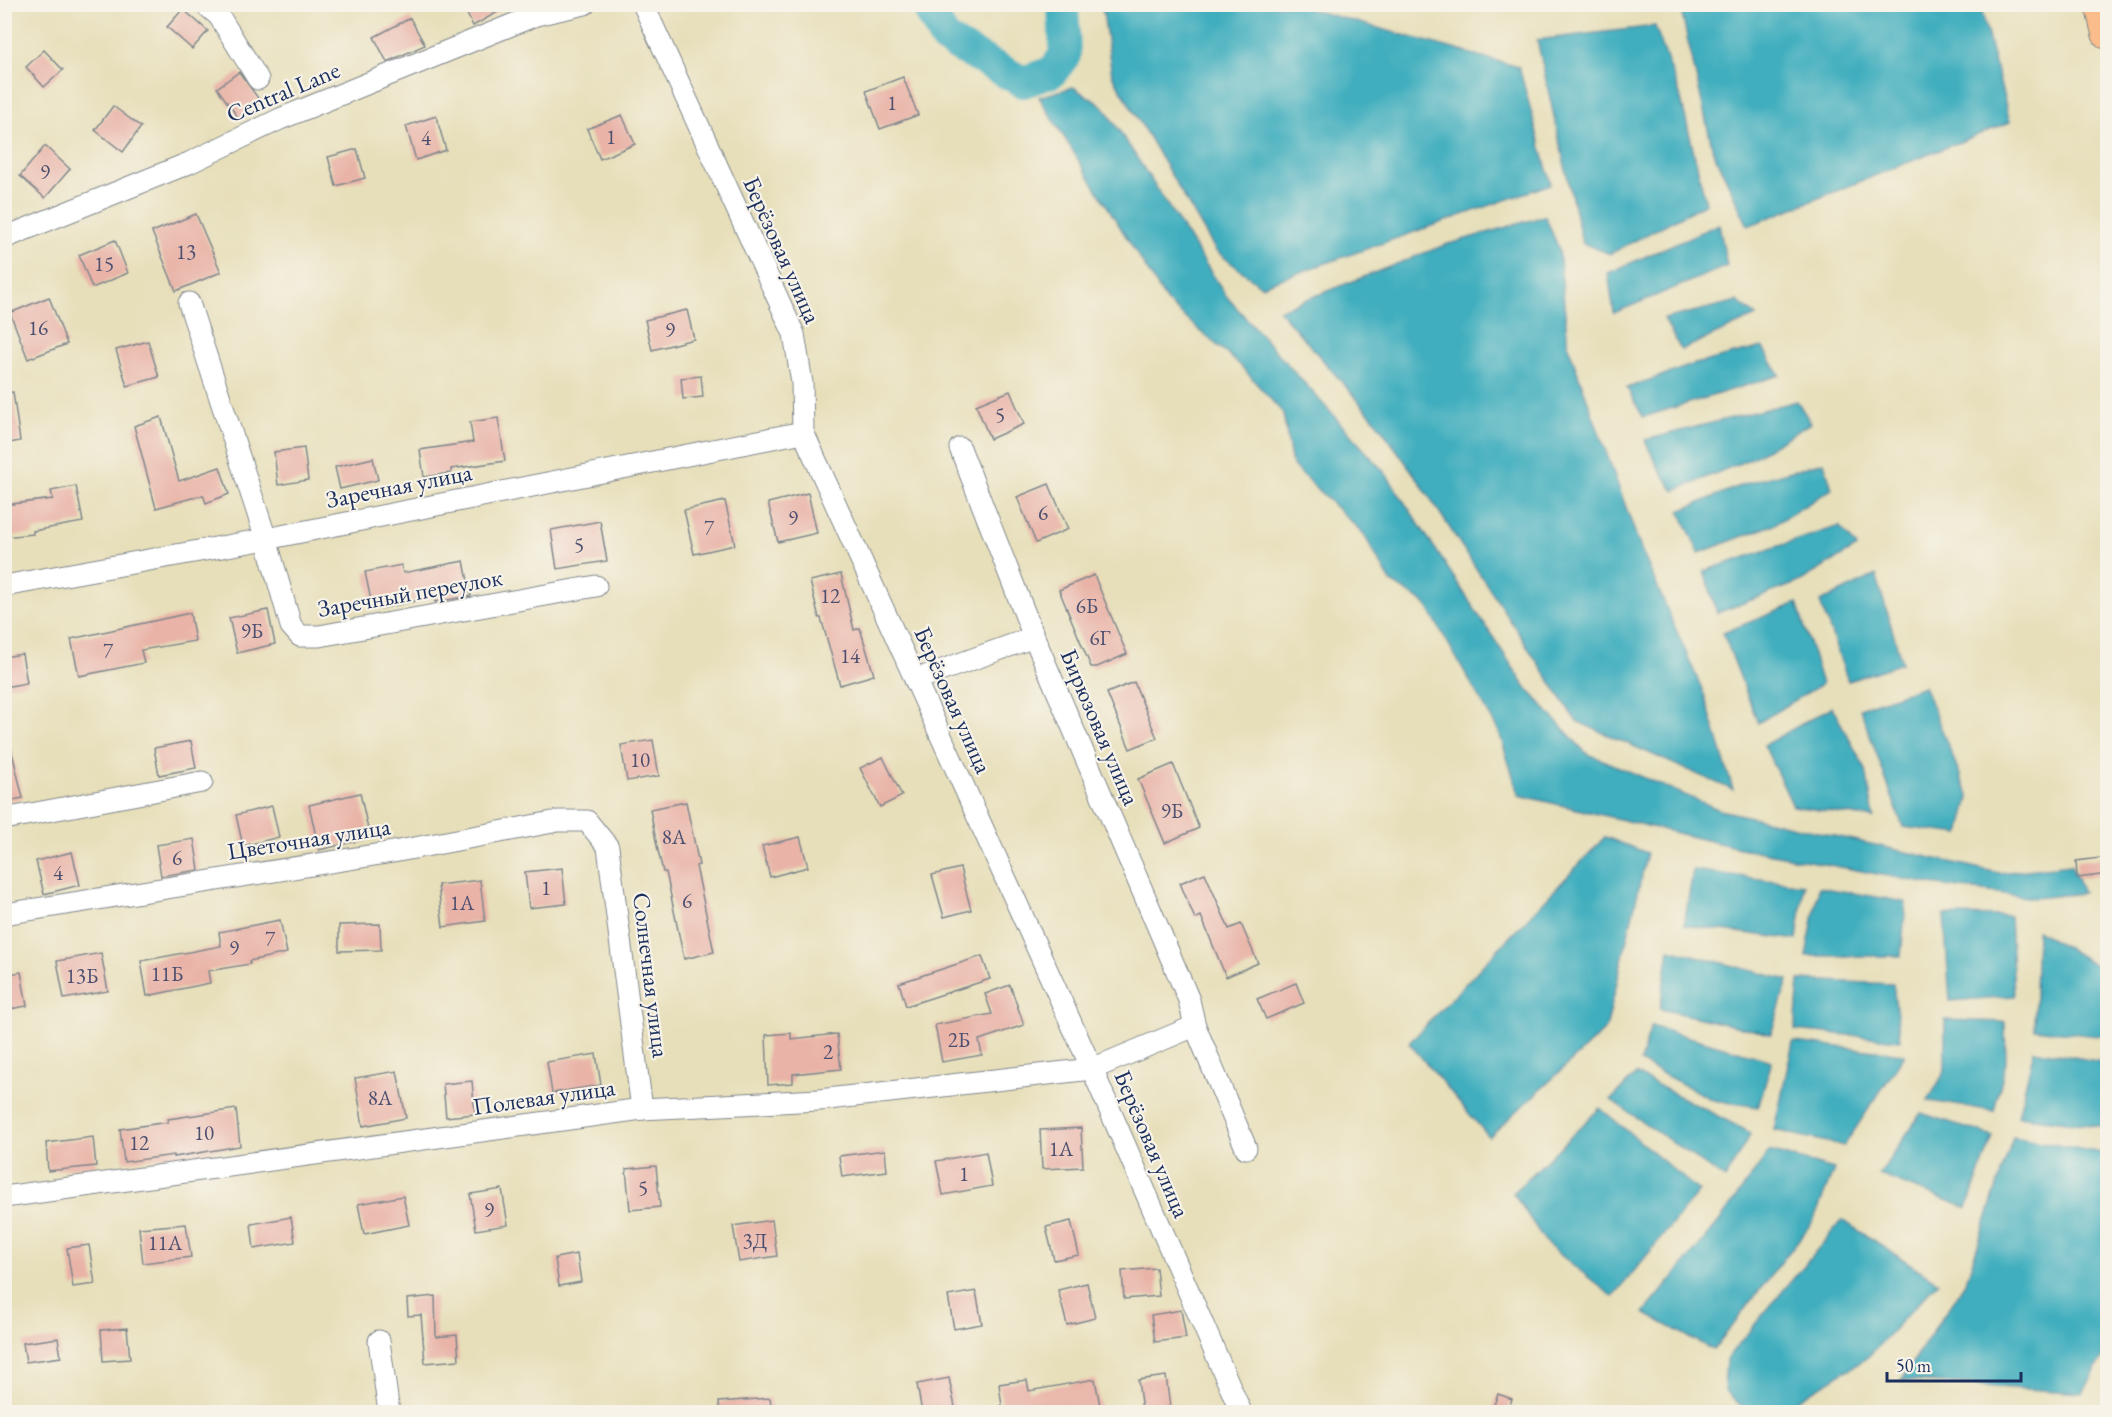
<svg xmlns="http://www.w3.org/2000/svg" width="2112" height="1417" font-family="'EB Garamond',serif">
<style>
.water{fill:#41aebe;stroke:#2e6e8e;stroke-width:1.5}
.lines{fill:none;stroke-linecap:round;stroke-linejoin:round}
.river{stroke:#41aebe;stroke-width:32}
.building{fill:#e9b3a7}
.minor-casing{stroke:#81878c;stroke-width:23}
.highway-casing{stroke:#81878c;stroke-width:34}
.minor{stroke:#fff;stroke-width:21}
.highway{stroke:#f9bc8a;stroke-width:32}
.labels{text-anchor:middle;stroke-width:4.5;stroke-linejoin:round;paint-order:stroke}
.number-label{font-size:21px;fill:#4e5070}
.street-label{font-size:24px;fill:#1b2f5e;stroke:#f7f3e8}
</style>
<rect width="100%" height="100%" fill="#f7f3e8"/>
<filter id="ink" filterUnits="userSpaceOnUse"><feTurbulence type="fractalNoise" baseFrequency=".0167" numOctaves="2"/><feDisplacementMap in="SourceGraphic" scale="12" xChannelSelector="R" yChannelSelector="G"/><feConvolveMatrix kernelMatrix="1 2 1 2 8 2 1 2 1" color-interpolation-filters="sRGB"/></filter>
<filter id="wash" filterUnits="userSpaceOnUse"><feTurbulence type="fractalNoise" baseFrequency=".008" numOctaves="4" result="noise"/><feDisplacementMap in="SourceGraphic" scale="24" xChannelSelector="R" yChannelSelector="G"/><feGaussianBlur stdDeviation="1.35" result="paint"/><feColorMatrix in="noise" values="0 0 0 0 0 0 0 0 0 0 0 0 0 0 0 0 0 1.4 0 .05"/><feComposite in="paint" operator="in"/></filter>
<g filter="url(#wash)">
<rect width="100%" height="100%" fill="#e7dfba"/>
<g class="water">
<path d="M1683 4 1980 5 2010 122 1748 226 1713 151 1680 6Z"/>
<path d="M1102 5H1295L1519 67 1551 184 1261 286 1216 251 1112 75Z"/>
<path d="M1655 26 1680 95 1706 203 1610 254 1582 243 1537 40Z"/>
<path d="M1073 87 1104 107 1227 297 1386 474 1527 689 1586 753 1720 810 1999 873 2071 865 2083 893 2035 898 1930 884 1735 847 1519 795 1499 732 1425 603 1391 582 1363 533 1292 465 1283 413 1240 365 1167 302 1039 97Z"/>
<path d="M1545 216 1559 249 1568 346 1641 549 1704 694 1733 790 1576 721 1419 481 1375 420 1279 310 1445 245Z"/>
<path d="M1719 224 1727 266 1614 313 1608 273Z"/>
<path d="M1737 301 1756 316 1681 350 1664 319Z"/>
<path d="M1762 347 1780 375 1643 417 1627 388 1695 364Z"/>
<path d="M1797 401 1811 423 1752 458 1674 491 1656 464 1645 440Z"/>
<path d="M1824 462 1832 489 1775 524 1699 553 1680 511 1744 484Z"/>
<path d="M1839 526 1857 547 1799 582 1717 613 1704 571Z"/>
<path d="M1876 575 1902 663 1848 681 1820 602Z"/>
<path d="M1797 603 1822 684 1758 723 1723 633Z"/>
<path d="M1924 686 1969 797 1960 834 1903 827 1860 708Z"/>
<path d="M1832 707 1866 770 1874 818 1793 806 1764 745Z"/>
<path d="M1605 837 1647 853 1606 1029 1489 1137 1409 1043Z"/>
<path d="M1693 870 1804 885 1797 940 1684 925Z"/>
<path d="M1819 887 1906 902 1901 956H1806Z"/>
<path d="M1944 915 2010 916 2014 996 1950 1001Z"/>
<path d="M2037 930 2107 972V1037L2034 1029Z"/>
<path d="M1669 949 1788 980 1771 1034 1660 1009Z"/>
<path d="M1799 980 1893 984 1900 1040 1795 1030Z"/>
<path d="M1945 1020 2005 1022 2006 1062 1994 1111 1928 1101 1945 1071Z"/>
<path d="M1651 1026 1772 1061 1758 1107 1713 1100 1640 1062Z"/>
<path d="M1793 1042 1905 1054 1844 1146 1774 1130Z"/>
<path d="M2034 1050 2107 1063V1127L2018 1116Z"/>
<path d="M1636 1074 1751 1133 1725 1179 1611 1100Z"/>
<path d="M1600 1108 1699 1191 1613 1297 1547 1244 1513 1193Z"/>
<path d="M1921 1113 1993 1136 1967 1208 1879 1175Z"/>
<path d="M2013 1137 2107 1154V1350L2083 1393 1901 1380 1966 1281Z"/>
<path d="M1769 1151 1834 1169 1814 1220 1713 1350 1644 1313 1721 1219Z"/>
<path d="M1842 1220 1938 1282 1866 1359 1777 1412H1748L1724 1390 1726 1359Z"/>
</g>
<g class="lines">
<path class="river" d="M926 4 945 39 1023 82 1052 72 1065 55 1063 4"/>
</g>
<g id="blocks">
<g class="building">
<path d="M462 4H512L473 26Z"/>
<path d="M183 9 208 31 192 49 167 27Z"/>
<path d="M410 18 425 45 387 62 374 37Z"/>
<path d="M44 50 63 70 44 87 26 67Z"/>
<path d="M239 72 261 102 239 119 217 88Z"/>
<path d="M903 77 918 115 880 129 866 91Z"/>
<path d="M113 106 141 127 123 152 95 130Z"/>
<path d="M622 115 635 144 600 159 587 129Z"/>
<path d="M436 116 446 150 416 160 406 126Z"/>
<path d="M45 146 70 169 45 198 20 176Z"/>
<path d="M357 149 365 178 336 186 328 157Z"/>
<path d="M196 214 221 272 176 291 152 232Z"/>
<path d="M115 240 128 273 92 288 79 255Z"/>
<path d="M49 297 67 344 28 359 10 313Z"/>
<path d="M687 310 694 339 652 350 645 320Z"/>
<path d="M148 341 159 377 127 386 116 350Z"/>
<path d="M701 376 703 397 683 399 681 378Z"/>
<path d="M1010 391 1024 424 990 439 976 405Z"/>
<path d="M13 392 20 441 4 444V393Z"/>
<path d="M161 417 179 481 220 467 229 494 206 503 203 495 156 508 134 426Z"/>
<path d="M498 418 505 461 451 469V473L424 477 420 450 473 442 470 422Z"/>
<path d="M304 448 308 480 278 485 274 452Z"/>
<path d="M373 458 378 480 340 489 335 467Z"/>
<path d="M1049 484 1068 529 1036 543 1017 497Z"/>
<path d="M76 486 83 522 33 531V534L4 537V505L53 499 51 491Z"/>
<path d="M808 493 817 533 778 542 768 503Z"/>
<path d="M725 501 735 545 694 554 684 510Z"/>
<path d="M600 521 607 561 557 569 551 530Z"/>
<path d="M464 561 471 596 435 602 434 597 373 610 365 572 401 565 403 573Z"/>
<path d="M841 574 854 630 860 628 874 675 840 685 821 618H819L810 581Z"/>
<path d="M1094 575 1127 654 1097 667H1091L1059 590Z"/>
<path d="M268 610 275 644 237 653 229 618Z"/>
<path d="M190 613 195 641 141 650 144 663 79 676 71 639Z"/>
<path d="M22 654 27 683 4 687V657Z"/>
<path d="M1134 682 1157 738 1130 749 1107 693Z"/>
<path d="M653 740 659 776 627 781 621 745Z"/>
<path d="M191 741 196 768 159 775 154 748Z"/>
<path d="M10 744 23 798 4 802V745Z"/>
<path d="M883 757 902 796 880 807 860 768Z"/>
<path d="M1173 764 1199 828 1165 843 1138 779Z"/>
<path d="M360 793 370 838 319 850 309 805Z"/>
<path d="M686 802 699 865 696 866 714 952 684 959 666 872H663L657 846 650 809Z"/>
<path d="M272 806 279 837 243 846 236 815Z"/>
<path d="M800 837 808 867 770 877 762 846Z"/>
<path d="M194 839 199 870 161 876 156 845Z"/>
<path d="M72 852 80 885 44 894 36 861Z"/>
<path d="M2108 857V874L2077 878 2076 861Z"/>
<path d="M562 868 566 904 529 908 525 872Z"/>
<path d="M960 868 971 910 944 917 932 875Z"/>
<path d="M1205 873 1229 929 1241 924 1258 963 1226 977 1201 916 1195 919 1180 883Z"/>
<path d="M480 880 485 921 443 927 438 885Z"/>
<path d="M280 920 287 953 249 961 250 964 208 971 210 983 147 996 141 961 221 946 219 932Z"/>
<path d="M380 924 381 950 339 951V925Z"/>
<path d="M101 953 108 991 64 999 57 961Z"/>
<path d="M982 956 990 979 906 1006 899 983Z"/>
<path d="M21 972 27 1006 4 1010V975Z"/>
<path d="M1296 983 1304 1003 1266 1019 1257 999Z"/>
<path d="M1010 985 1024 1025 979 1040 982 1055 942 1062 935 1025 992 1014 985 994Z"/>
<path d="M791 1033V1039L837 1034 841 1069 793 1074V1083L768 1085 766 1035Z"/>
<path d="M596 1054 601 1085 552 1093 547 1062Z"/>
<path d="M397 1071 406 1118 363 1126 355 1078Z"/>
<path d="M472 1081 475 1114 446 1117 443 1084Z"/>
<path d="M236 1109 240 1146 174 1157V1155L124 1162 120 1129 168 1122V1119Z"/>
<path d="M1081 1128 1083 1167 1042 1169 1040 1130Z"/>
<path d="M93 1137 96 1166 48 1171 46 1143Z"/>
<path d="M885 1150 887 1171 842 1177 839 1156Z"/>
<path d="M986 1152 992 1186 943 1195 936 1161Z"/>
<path d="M656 1166 660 1207 630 1210 626 1169Z"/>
<path d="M502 1189 508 1225 476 1230 470 1194Z"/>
<path d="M403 1196 409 1225 364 1234 358 1204Z"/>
<path d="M291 1217 295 1242 254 1249 251 1224Z"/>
<path d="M772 1220 777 1256 739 1262 733 1226Z"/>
<path d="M1071 1221 1079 1255 1054 1260 1046 1227Z"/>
<path d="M186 1224 191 1257 143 1263 139 1228Z"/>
<path d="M89 1245 95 1284 73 1287 67 1248Z"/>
<path d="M577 1254 581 1282 559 1286 555 1258Z"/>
<path d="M1156 1268 1159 1296 1124 1299 1122 1271Z"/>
<path d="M1087 1283 1095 1318 1067 1325 1058 1290Z"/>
<path d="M976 1291 982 1324 954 1329 948 1296Z"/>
<path d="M435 1296 436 1337 457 1335 459 1360 425 1363 421 1315 408 1316 407 1299Z"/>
<path d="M1181 1310 1186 1338 1155 1342 1151 1315Z"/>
<path d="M127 1328 130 1359 103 1361 101 1330Z"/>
<path d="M58 1338 61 1357 26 1362 23 1343Z"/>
<path d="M1166 1376 1170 1407 1142 1411 1138 1380Z"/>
<path d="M949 1378 955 1407 922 1413 917 1384Z"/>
<path d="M1095 1379 1101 1411 1003 1413 999 1384 1027 1380 1029 1391Z"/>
<path d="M1498 1394 1512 1399 1507 1413H1491Z"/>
<path d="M770 1398 772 1413H720L719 1402Z"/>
</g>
</g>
</g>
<g filter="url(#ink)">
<use href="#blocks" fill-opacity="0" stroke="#81878c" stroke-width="1.5"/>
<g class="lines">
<defs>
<g id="minor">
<path d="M205 4 219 16 258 79"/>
<path d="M643 4 794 334 802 383 803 432 1092 1069 1241 1412"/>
<path d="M4 238 189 163 280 119 536 15 585 4"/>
<path d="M189 303 266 539 291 626 300 636H319L596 586"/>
<path d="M4 586 266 539 803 432"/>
<path d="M915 680 1034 637"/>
<path d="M4 819 202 782"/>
<path d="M4 914 393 852 558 821H587L608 847 642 1109"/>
<path d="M1195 1026 1246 1148"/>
<path d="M4 1197 642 1109 819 1100 1092 1069 1195 1026 1189 1000 1034 637 960 448"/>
<path d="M379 1341 389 1412"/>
</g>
<path id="highway" d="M2101 4 2108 33"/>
</defs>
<use href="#minor" class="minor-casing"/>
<use href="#highway" class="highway-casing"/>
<use href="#minor" class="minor"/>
<use href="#highway" class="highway"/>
</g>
</g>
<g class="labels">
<g class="number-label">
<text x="892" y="110">1</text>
<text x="611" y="144">1</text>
<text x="426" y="145">4</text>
<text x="45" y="179">9</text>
<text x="186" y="259">13</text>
<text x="104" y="271">15</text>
<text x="38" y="335">16</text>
<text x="670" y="337">9</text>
<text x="1000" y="422">5</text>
<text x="1043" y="520">6</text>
<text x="793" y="525">9</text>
<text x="709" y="535">7</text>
<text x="579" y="552">5</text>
<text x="830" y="603">12</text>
<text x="1087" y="613">6Б</text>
<text x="252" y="638">9Б</text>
<text x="1100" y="645">6Г</text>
<text x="108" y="658">7</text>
<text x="850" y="663">14</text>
<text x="640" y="767">10</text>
<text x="1172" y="818">9Б</text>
<text x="674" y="844">8А</text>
<text x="177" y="865">6</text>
<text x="58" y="880">4</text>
<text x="546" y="895">1</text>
<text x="687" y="908">6</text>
<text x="462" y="910">1А</text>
<text x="270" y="946">7</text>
<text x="234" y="955">9</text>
<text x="167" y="981">11Б</text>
<text x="82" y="983">13Б</text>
<text x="959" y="1047">2Б</text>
<text x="828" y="1059">2</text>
<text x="380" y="1105">8А</text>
<text x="204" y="1140">10</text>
<text x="139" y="1150">12</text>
<text x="1061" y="1156">1А</text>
<text x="964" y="1181">1</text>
<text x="643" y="1195">5</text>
<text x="489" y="1217">9</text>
<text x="755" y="1248">3Д</text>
<text x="165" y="1250">11А</text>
</g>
<g class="street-label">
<text transform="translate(283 92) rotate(-23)" y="8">Central Lane</text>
<text transform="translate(782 250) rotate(66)" y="8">Берёзовая улица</text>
<text transform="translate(399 486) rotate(-11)" y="8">Заречная улица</text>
<text transform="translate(410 593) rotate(-10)" y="8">Заречный переулок</text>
<text transform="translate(953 700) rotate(66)" y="8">Берёзовая улица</text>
<text transform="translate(1100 727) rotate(67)" y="8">Бирюзовая улица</text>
<text transform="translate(309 839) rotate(-9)" y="8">Цветочная улица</text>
<text transform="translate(651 975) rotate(83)" y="8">Солнечная улица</text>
<text transform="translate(544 1097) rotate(-8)" y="8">Полевая улица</text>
<text transform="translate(1152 1144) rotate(67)" y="8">Берёзовая улица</text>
</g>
</g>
<rect width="2112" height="1417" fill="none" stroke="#f7f3e8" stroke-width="24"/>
<path d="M1887 1372v9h134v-9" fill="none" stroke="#1b2f5e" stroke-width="3"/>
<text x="1896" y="1372" font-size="18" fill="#1b2f5e" stroke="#f7f3e8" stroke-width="4.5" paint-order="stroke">50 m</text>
</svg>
